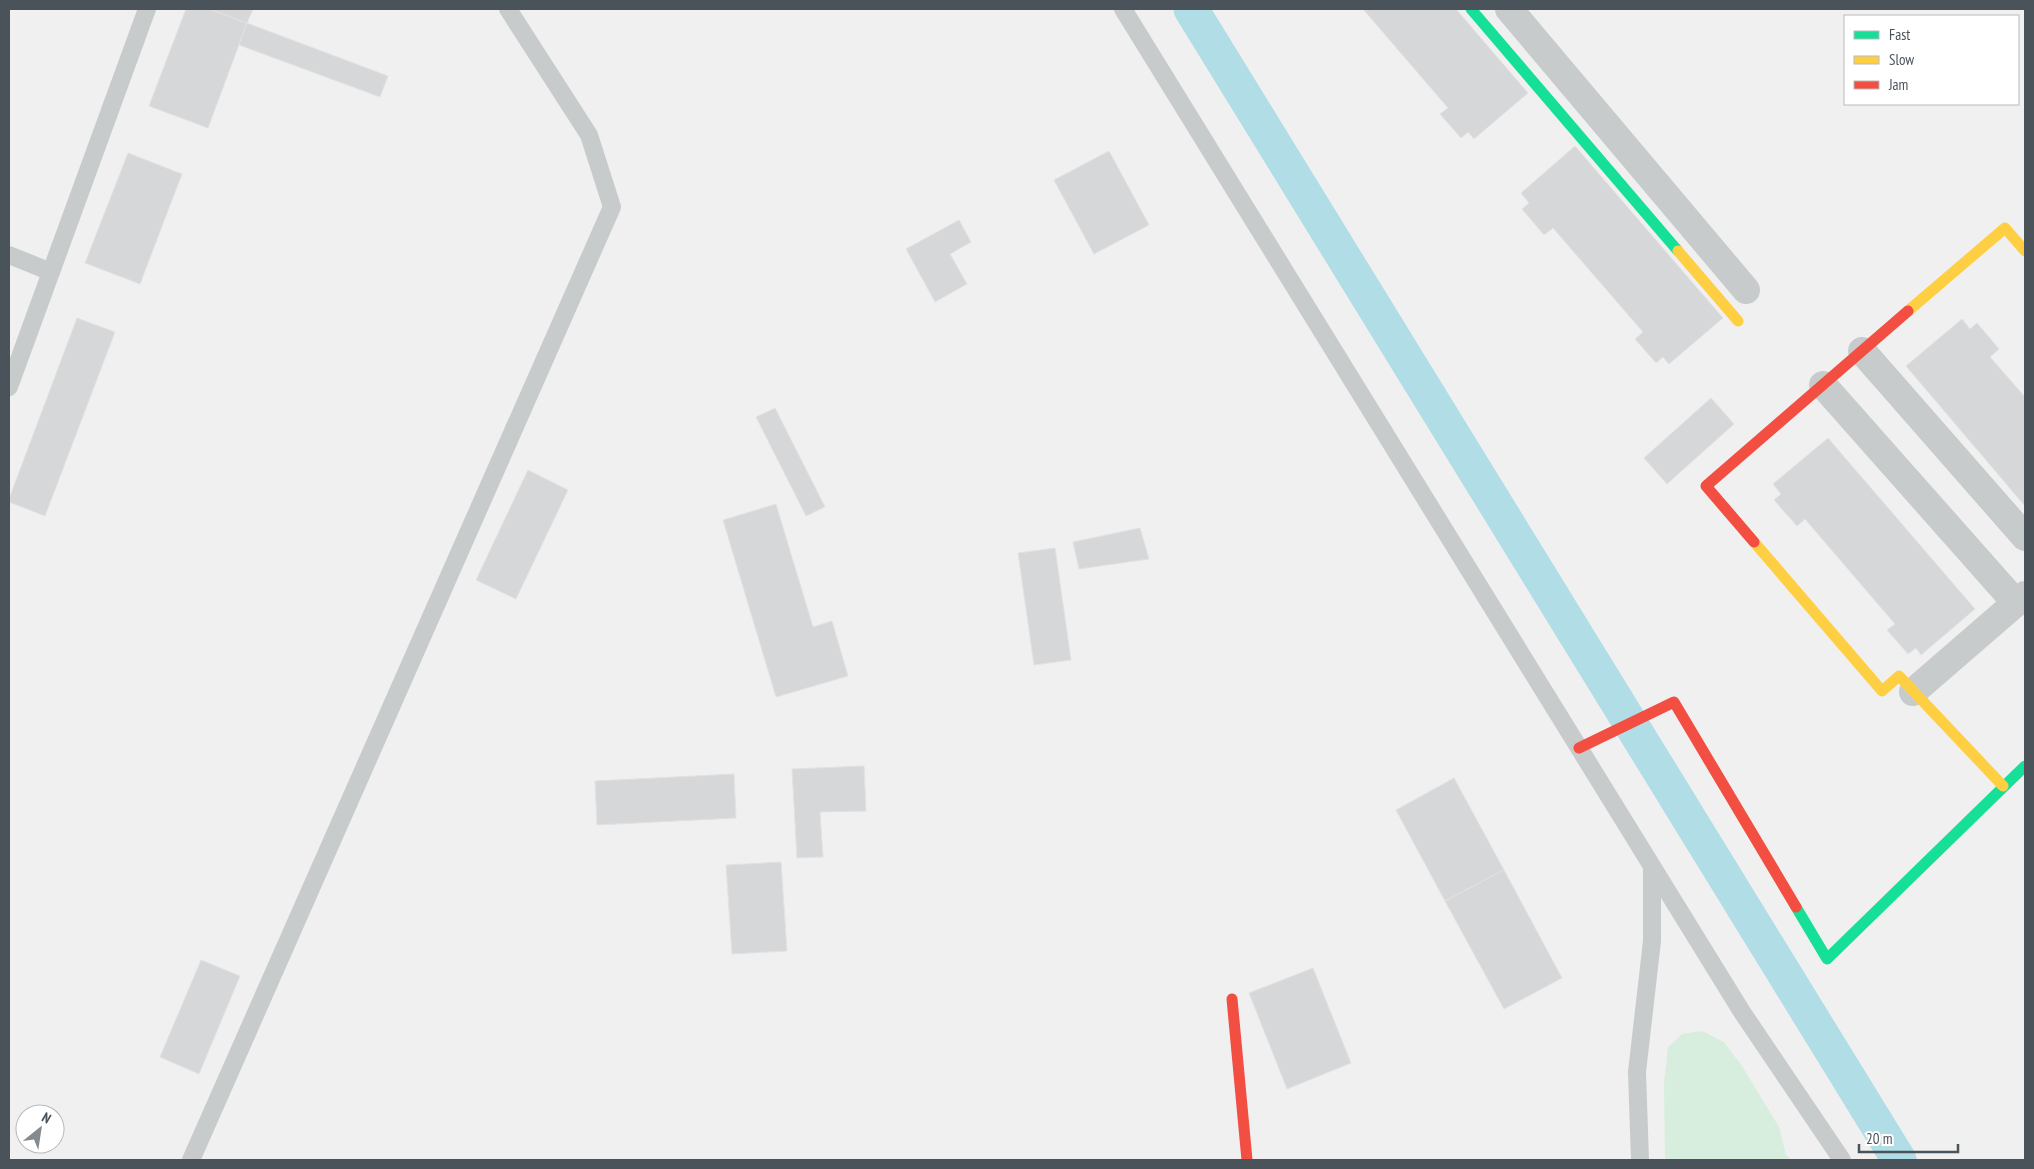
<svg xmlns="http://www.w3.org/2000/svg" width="2034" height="1169" font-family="'PT Sans Narrow',sans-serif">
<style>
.green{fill:#d7edde}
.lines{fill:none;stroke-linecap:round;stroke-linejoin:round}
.canal{stroke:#b0dde6;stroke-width:35}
.building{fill:#d6d7d8;stroke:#e2e2e3}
.lane{stroke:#c8cbcc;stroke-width:18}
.street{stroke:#c8cbcc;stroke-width:28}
.fast{stroke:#16e098;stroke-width:11}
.slow{stroke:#ffcf43;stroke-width:11}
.jam{stroke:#f24e42;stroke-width:11}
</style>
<rect width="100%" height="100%" fill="#f0f0f0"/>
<path class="green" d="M1702 1031 1724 1042 1742 1066 1779 1127 1786 1155 1792 1160H1665L1664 1083 1668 1047 1682 1034Z"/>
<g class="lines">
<path class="canal" d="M1191 9 1899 1160"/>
</g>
<g class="building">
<path d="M186 9H209L247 23 208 128 149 106Z"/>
<path d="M209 9H253L247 23Z"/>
<path d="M1363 9H1456L1528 93 1474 139 1468 132 1461 138 1440 114 1448 108Z"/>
<path d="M247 23 388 76 380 97 239 45Z"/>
<path d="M1575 146 1723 318 1669 364 1663 357 1656 363 1635 339 1643 332 1553 228 1544 235 1522 209 1529 203 1521 193Z"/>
<path d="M1109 151 1149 225 1094 254 1054 180Z"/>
<path d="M128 153 182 174 140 284 85 263Z"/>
<path d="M959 220 971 242 950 254 967 284 935 302 906 249Z"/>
<path d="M77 318 115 332 45 516 9 502V499Z"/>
<path d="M1962 319 1970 329 1977 323 1999 349 1990 357 2025 397V506L1906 366Z"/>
<path d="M1711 398 1734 424 1667 484 1644 458Z"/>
<path d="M775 408 825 507 806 516 756 417Z"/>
<path d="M1828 438 1975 609 1921 655 1916 648 1908 654 1887 630 1895 624 1805 519 1797 526 1774 500 1781 494 1773 484Z"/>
<path d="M528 470 568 490 516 599 476 580Z"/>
<path d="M776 504 813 627 832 621 848 676 776 697 723 520Z"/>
<path d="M1140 528 1149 559 1079 569 1073 542Z"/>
<path d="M1055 548 1071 660 1034 665 1018 553Z"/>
<path d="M864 766 866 811 820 812 823 857 797 858 792 769Z"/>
<path d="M734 774 736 818 597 825 595 781Z"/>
<path d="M1454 778 1504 870 1445 901 1396 810Z"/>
<path d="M781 862 787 951 732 954 726 865Z"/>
<path d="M1504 870 1562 978 1504 1009 1445 901Z"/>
<path d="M201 960 240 976 199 1074 160 1057Z"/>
<path d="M1313 968 1351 1063 1287 1089 1249 993Z"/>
</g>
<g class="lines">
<g class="lane">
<path d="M1123 9 1742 1012 1842 1160"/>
<path d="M9 255 51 272"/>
<path d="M9 387 147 9"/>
<path d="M191 1160 612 207 589 135 508 9"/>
<path d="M1640 1160 1637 1072 1652 941V867"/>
</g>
<g class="street">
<path d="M1509 9 1746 290"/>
<path d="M1862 351 2025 537"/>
<path d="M1823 385 2016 603"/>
<path d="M1913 692 2025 595"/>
</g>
<g class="fast">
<path d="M1471 9 1678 251"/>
<path d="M1796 907 1827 959 2025 766"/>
</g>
<g class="slow">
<path d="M1678 251 1738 321"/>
<path d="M1908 311 2005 228 2025 251"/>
<path d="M1754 542 1882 691 1899 676 2003 786"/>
</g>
<g class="jam">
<path d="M1754 542 1706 486 1908 311"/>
<path d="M1579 748 1674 702 1796 907"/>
<path d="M1232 999 1247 1160"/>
</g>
</g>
<rect width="2034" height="1169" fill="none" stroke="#4a535a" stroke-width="20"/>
<rect x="1844" y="15" width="175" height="90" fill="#ffffff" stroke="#b7babd"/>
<rect x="1854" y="31" width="25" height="8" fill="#16e098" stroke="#b7babd"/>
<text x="1889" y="40" font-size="15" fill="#4a535a">Fast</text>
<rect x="1854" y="56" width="25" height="8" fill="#ffcf43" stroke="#b7babd"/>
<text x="1889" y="65" font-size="15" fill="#4a535a">Slow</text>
<rect x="1854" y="81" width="25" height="8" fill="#f24e42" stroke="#b7babd"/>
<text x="1889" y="90" font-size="15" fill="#4a535a">Jam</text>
<g transform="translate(40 1129) rotate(30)"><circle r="24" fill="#ffffff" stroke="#b7babd"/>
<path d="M0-4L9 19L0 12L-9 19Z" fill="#848a8e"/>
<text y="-8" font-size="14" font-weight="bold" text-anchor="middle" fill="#4a535a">N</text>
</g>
<path d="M1859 1144v8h99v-8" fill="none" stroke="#4a535a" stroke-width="2.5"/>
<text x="1866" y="1144" font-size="15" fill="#4a535a" stroke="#ffffff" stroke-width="4" paint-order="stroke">20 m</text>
</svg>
